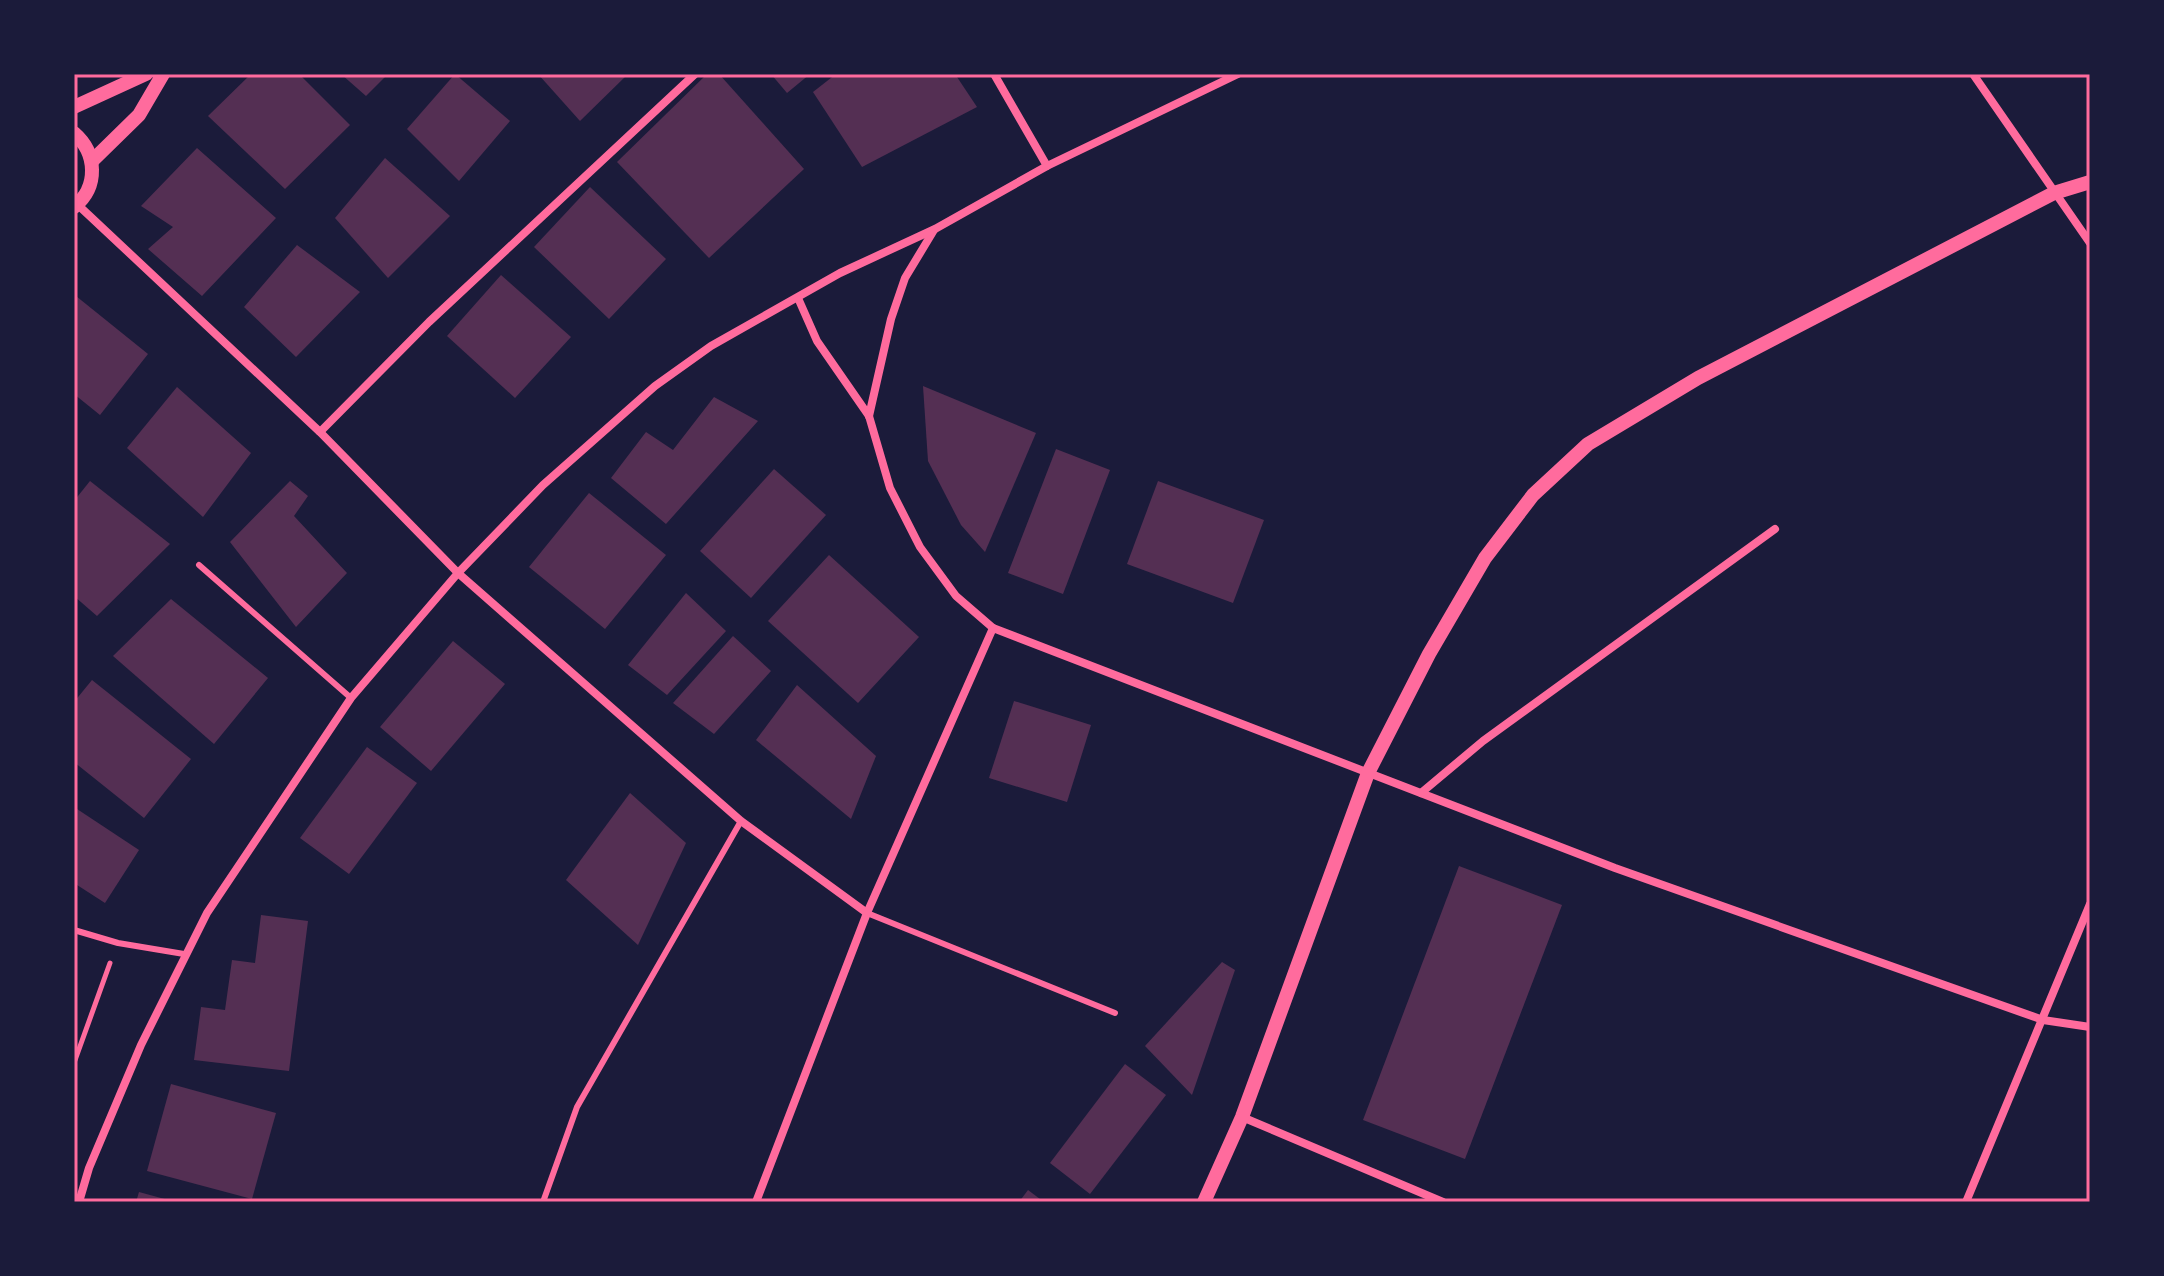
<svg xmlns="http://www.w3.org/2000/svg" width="2164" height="1276" font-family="Literata,serif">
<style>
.building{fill:#542f53}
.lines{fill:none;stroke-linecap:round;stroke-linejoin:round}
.path{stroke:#ff6b9d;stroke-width:5}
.service{stroke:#ff6b9d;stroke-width:6}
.minor{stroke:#ff6b9d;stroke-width:8}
.tertiary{stroke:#ff6b9d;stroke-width:14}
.neatline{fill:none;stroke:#ff6b9d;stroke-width:3}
</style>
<rect width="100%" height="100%" fill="#1b1b3a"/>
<g class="building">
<path d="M251 74H299L350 125 285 189 208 116Z"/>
<path d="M341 74H388L366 96Z"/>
<path d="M455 74 510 121 459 181 407 129Z"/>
<path d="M538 74H628L580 121Z"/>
<path d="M707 74H719L804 169 709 258 617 162Z"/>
<path d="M771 74H810L787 93Z"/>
<path d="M836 74H955L977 107 862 167 813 92Z"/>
<path d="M197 148 276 218 202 296 148 249 173 227 141 206Z"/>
<path d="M385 158 450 216 388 278 335 218Z"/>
<path d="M590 187 666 259 609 319 534 247Z"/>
<path d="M297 245 360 292 296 357 244 307Z"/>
<path d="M501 275 571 337 515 398 447 336Z"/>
<path d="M76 296 148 354 100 415 74 394Z"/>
<path d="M923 386 1036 433 985 552 961 525 928 461Z"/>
<path d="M177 387 251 453 203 517 127 448Z"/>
<path d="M714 397 758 421 666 524 611 478 646 432 673 450Z"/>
<path d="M1056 449 1110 470 1063 594 1008 573Z"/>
<path d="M774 469 826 515 751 598 700 551Z"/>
<path d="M90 481 170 544 97 616 74 596V501Z"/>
<path d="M290 481 308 496 294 516 347 573 296 627 230 542Z"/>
<path d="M1158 481 1264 520 1233 603 1127 564Z"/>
<path d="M589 493 666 555 605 629 529 567Z"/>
<path d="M829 555 919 637 858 703 768 621Z"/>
<path d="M686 593 726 631 667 695 628 665Z"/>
<path d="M171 599 268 678 214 744 113 656Z"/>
<path d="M733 636 771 671 714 734 673 703Z"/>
<path d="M453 641 505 684 431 771 380 727Z"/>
<path d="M92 680 191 759 144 818 74 762V702Z"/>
<path d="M797 685 876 756 851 819 756 740Z"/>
<path d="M1014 701 1091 725 1067 802 989 778Z"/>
<path d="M367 747 417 783 349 874 300 838Z"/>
<path d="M630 793 686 843 638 945 566 880Z"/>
<path d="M74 807 139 850 105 903 74 883Z"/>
<path d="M1459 866 1562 905 1465 1159 1363 1120Z"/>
<path d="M261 915 308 921 289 1071 194 1060 201 1007 225 1010 232 960 255 963Z"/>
<path d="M1222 962 1235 970 1192 1095 1145 1046Z"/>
<path d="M1125 1064 1166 1095 1090 1194 1050 1163Z"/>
<path d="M171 1084 276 1113 252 1199 147 1171Z"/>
<path d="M1028 1190 1044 1202H1019Z"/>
<path d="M139 1192 172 1201V1202H136Z"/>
</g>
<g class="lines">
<path class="path" d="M74 1063 110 963"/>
<g class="service">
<path d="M199 565 351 698"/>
<path d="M867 913 1115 1013"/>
<path d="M74 930 118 943 184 954"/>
<path d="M543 1202 577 1107 741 821"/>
</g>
<g class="minor">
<path d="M994 74 1047 166"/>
<path d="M1973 74 2090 243"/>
<path d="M78 205 320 432 458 573 741 821 867 913"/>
<path d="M798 298 817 341 869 416 890 488 920 547 956 596 993 628 1615 868 2043 1020 2090 1027"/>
<path d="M869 416 891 319 905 278 934 230"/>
<path d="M320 432 429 322 695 74"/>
<path d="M1421 793 1483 741 1775 529"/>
<path d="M1242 1117 1443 1202"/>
<path d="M79 1202 89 1168 141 1045 207 913 351 698 458 573 543 485 655 386 711 346 840 273 935 229 1047 166 1238 74"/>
<path d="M756 1202 867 913 993 628"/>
<path d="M1966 1202 2090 904"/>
</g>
<g class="tertiary">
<path d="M74 107 146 74"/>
<path d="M74 133C97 153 99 187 74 207"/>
<path d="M92 161 139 115 163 74"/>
<path d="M1204 1202 1242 1117 1368 773 1429 654 1485 558 1533 495 1588 444 1698 378 2054 193 2090 182"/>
</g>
</g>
<rect width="2164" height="1276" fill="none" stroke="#1b1b3a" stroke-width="152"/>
<rect x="76" y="76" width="2012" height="1124" class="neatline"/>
</svg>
